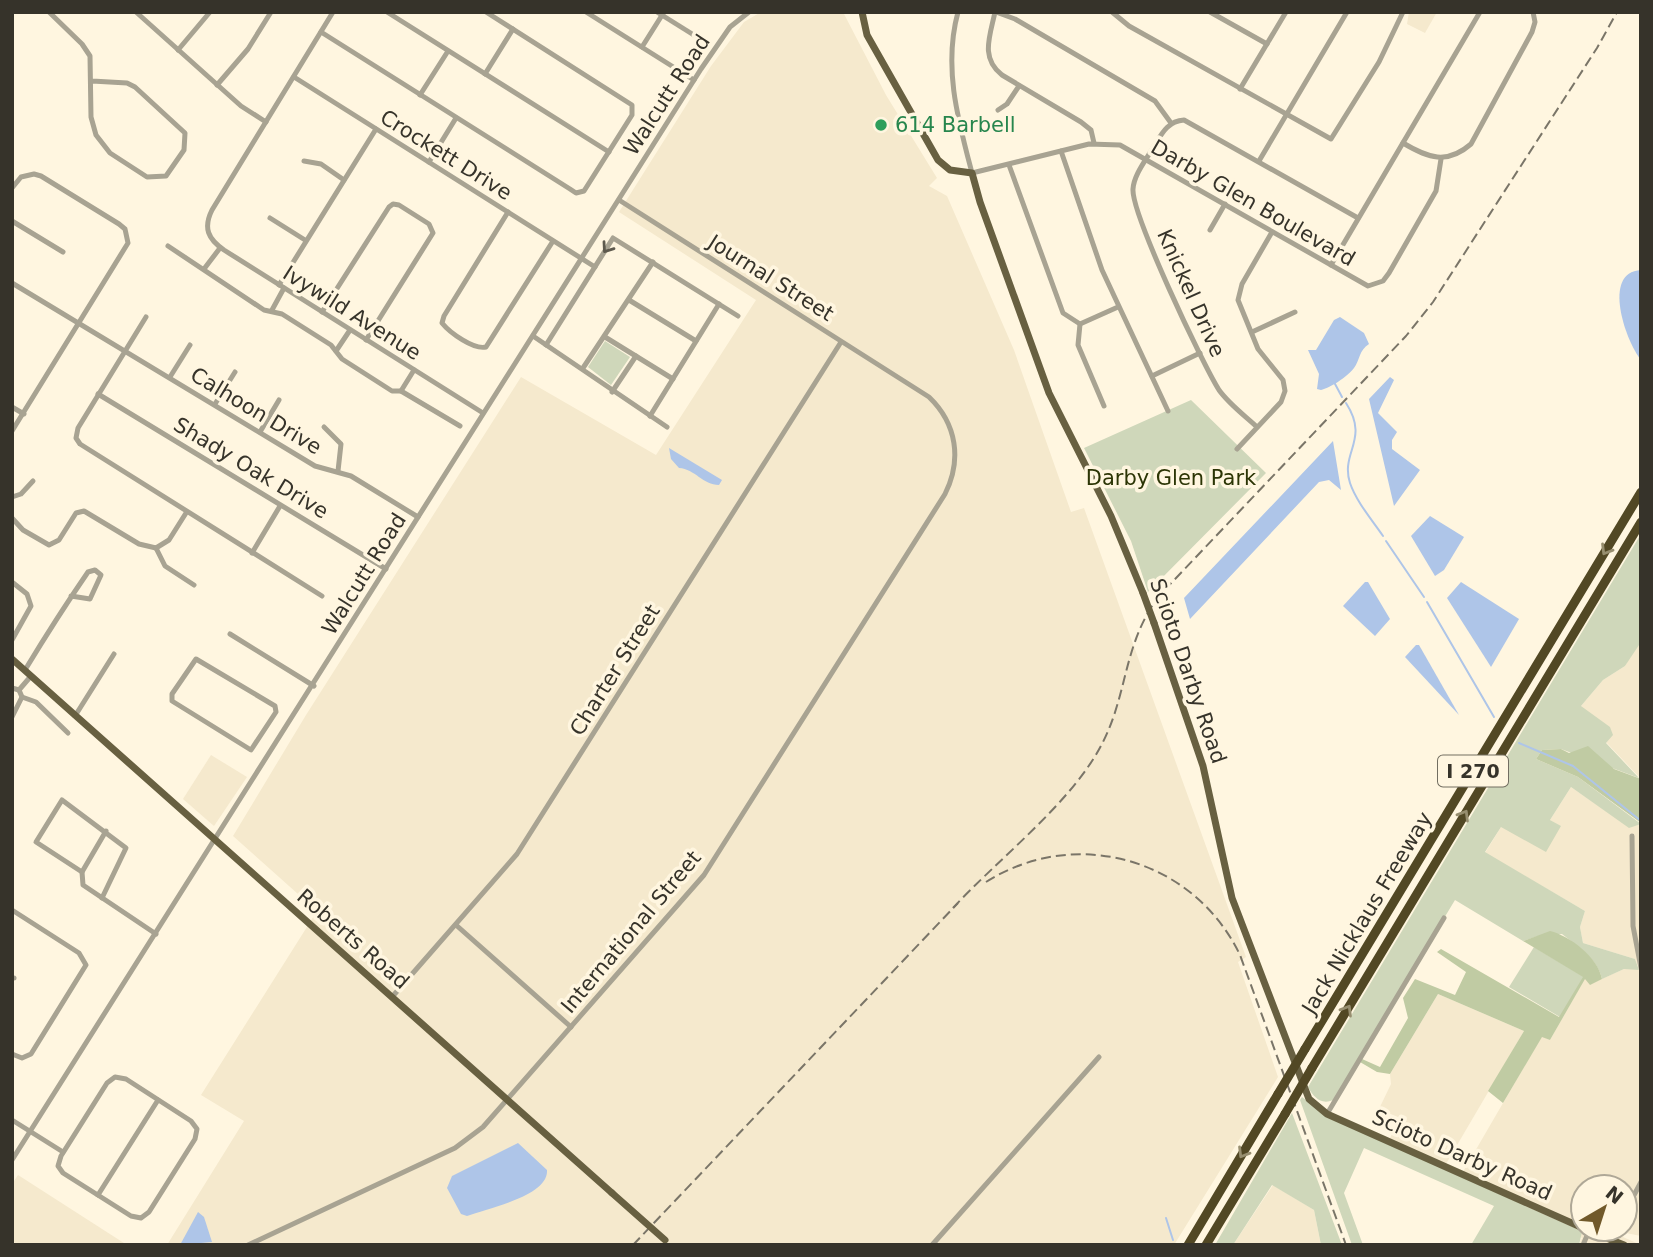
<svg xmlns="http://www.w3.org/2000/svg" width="1653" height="1257" font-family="'DejaVu Sans',sans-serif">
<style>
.built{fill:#f5e9cd;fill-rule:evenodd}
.green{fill:#cfd7ba}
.forest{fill:#c0cba3}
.water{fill:#aec5e8}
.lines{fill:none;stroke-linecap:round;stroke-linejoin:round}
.stream{stroke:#aec5e8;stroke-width:2}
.minor{stroke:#a8a392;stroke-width:5}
.major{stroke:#686041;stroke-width:7}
.highway{stroke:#524824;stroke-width:9}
.rail{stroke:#7a7568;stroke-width:2;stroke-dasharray:10 5;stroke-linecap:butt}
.major-bridge{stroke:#686041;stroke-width:7}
.highway-bridge{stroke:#524824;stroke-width:9}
.oneway{stroke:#5e5a4e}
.oneway2{stroke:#978e6f}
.leisure-dot{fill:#2e9e5b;stroke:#fff6e0;stroke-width:2.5}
.labels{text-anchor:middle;stroke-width:7;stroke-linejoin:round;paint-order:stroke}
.shield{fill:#fff6e0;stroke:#726e61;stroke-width:2}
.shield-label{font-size:19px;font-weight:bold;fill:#36332a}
.street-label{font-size:21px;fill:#36332a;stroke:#fff6e0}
.leisure-label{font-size:21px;fill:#27864d;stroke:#fff6e0;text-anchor:start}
.park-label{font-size:21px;fill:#2c3505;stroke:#fff6e0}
</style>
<rect width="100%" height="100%" fill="#fff6e0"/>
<g class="built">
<path d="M761 12H843L886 95 937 178 929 186 947 196 1014 350 1071 512 1084 508 1246 957 1238 962 1278 1077 1174 1245H167L244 1121 201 1095 317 911 233 836 306 715 521 377 656 455 756 300 619 212 711 66 744 22Z"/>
<path d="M1409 12H1437L1425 33 1407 24Z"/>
<path d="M1639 641 1641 642V779L1606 742 1581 706 1603 680 1625 666Z"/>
<path d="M211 755 247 777 214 826 183 799Z"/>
<path d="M1571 787 1629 827 1641 824V1236L1626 1233 1623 1237 1641 1245H1579L1582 1238 1460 1177 1542 1036 1550 1040 1585 978 1590 984 1624 969H1639L1635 959 1583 943 1580 927 1585 911 1485 853 1501 827H1561L1550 820ZM1583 1187H1625V1229H1583Z"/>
<path d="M1438 994 1524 1031 1443 1169 1387 1144 1400 1118 1379 1109 1391 1084 1390 1074Z"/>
<path d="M18 1175 127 1245H12V1184Z"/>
<path d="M1273 1185 1314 1210 1321 1245H1233Z"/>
</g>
<g class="green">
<path d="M605 341 630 357 611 385 588 367Z"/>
<path d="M1191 400 1266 473 1148 592 1131 541 1084 448Z"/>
<path d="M1641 534V642L1625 666 1603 680 1581 706 1610 727 1613 735 1606 743 1639 778 1561 749 1542 750 1536 759 1578 777 1641 824 1629 828 1571 787 1550 820 1561 826 1546 852 1501 827 1485 852 1585 911 1580 927 1583 943 1635 959 1639 970 1624 969 1602 979C1598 959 1577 946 1562 934L1538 936 1523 941 1455 900 1335 1099C1322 1106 1314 1098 1308 1087Z"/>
<path d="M1534 947 1584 977 1560 1017 1509 987Z"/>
<path d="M1302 1097 1330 1118 1577 1229 1582 1232 1579 1245H1471L1494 1206 1364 1148 1344 1193 1363 1245H1352L1300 1100Z"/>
<path d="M1292 1113 1342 1245H1321L1314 1210 1272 1185 1233 1245H1215Z"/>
</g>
<g class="forest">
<path d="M1588 746 1614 769 1641 779V823L1578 777 1536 759 1542 750 1561 749 1569 753Z"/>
<path d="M1550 931C1570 936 1598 957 1602 979L1590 985 1585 979 1550 1040 1542 1037 1503 1103 1488 1091 1524 1031 1438 994 1390 1074 1377 1072 1360 1062 1362 1059 1380 1067 1408 1018 1403 998 1415 979 1455 995 1466 972 1437 952 1441 949 1559 1017 1583 977 1523 941Z"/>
</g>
<g class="water">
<path d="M1641 270V360C1626 342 1601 272 1641 270Z"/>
<path d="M1340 317 1364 333 1369 344C1359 350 1360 360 1354 368 1347 377 1330 388 1321 390L1317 389 1319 374 1308 350H1316L1334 320Z"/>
<path d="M1390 377 1394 380 1378 413 1397 432 1392 440V449L1420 470 1394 506 1369 399Z"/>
<path d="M1333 441 1341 490 1329 480 1319 482 1190 619 1184 598Z"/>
<path d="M669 448 722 480 719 485C703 485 695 469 679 468L671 459Z"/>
<path d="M1430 516 1464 537 1444 570 1435 576 1411 536Z"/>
<path d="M1365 582H1368L1390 619 1375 636 1343 606Z"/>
<path d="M1461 582 1519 619 1491 667 1447 598Z"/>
<path d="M1416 645H1419L1459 715 1405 657Z"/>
<path d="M518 1143 547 1170C549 1196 488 1208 467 1216L461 1214 447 1188 452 1176Z"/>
<path d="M198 1212 204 1217 212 1242 180 1245Z"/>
</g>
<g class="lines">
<g class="stream">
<path d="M1334 382 1342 397"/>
<path d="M1346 403C1370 440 1340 452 1350 483 1356 501 1372 520 1383 536"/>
<path d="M1386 541 1424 597"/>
<path d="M1427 602 1494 717"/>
<path d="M1519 743 1573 766 1641 821"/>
<path d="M1166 1218 1173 1240"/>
</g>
<g class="minor">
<path d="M49 12 82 44 90 56 91 117 96 135 110 153 147 177 166 176 184 150 185 133 135 87 127 83 92 81"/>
<path d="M136 12 241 106 266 122"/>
<path d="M333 12 212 210C203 228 208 239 224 250L483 413"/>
<path d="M387 12 609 152"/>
<path d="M586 12 694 80"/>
<path d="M657 12 697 37"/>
<path d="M958 12C943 67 958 120 972 173L1089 144 1120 145 1368 286 1383 281 1389 273 1436 191 1441 159"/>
<path d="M995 12C990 36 980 58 1002 75L1081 122 1091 130 1094 143"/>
<path d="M996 12 1015 19 1155 101 1171 123"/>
<path d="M1112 12 1129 26 1331 139 1379 62 1403 12"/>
<path d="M1210 12 1267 44"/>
<path d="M321 32 570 189 576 193 584 191 632 115V105L486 12"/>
<path d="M642 47 664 12"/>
<path d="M178 50 210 12"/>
<path d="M485 74 513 29"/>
<path d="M294 77 595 267"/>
<path d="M217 85 248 49 271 12"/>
<path d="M1240 89 1286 12"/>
<path d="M420 95 448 51"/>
<path d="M998 110 1007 104 1019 86"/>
<path d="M1403 143C1428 158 1447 165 1471 144L1532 32 1535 22 1533 12"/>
<path d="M1061 151 1102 270 1168 411"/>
<path d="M304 161 321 164 344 180"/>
<path d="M1259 161 1347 12"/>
<path d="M429 162 456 118"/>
<path d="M1009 165 1063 313 1080 324 1118 307"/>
<path d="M12 188 21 177 34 174 41 176 119 224 125 229 128 243 12 431"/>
<path d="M508 212 444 316 442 323C450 333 474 350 486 347L553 241"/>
<path d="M270 218 305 240"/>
<path d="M12 221 63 252"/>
<path d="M1210 230 1225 204"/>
<path d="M168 246 264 310 282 314 331 345 342 359 392 391H401L414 370"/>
<path d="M1331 265 1480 12"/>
<path d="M204 269 220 248"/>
<path d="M12 283 315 466 351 476 418 517"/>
<path d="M279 285 376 129"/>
<path d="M629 300 696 341"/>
<path d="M272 310 284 288"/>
<path d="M322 312 389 207 393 204 399 205 429 224 433 233 366 340"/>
<path d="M146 317 78 428 76 438 80 444 322 596"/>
<path d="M1080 324 1078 345 1104 406"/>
<path d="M1252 332 1295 312"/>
<path d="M533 336 667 427"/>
<path d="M605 337 673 379"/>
<path d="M546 345 613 238 738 316"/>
<path d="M336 351 350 330"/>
<path d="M583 368 653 262"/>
<path d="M1152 376 1200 353"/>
<path d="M170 377 190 345"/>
<path d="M401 391 460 426"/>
<path d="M612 392 636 356"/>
<path d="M98 394 386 569"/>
<path d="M215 404 235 372"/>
<path d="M12 407 24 414"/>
<path d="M650 416 719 304"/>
<path d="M324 427 341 444 338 471"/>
<path d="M1257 427C1244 415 1229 404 1219 390 1203 365 1131 213 1133 189 1134 174 1147 159 1154 146 1162 133 1168 121 1184 120L1358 218"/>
<path d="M260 432 279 400"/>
<path d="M1237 449 1281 402 1285 391 1283 380 1258 349 1238 300 1242 284 1272 232"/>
<path d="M12 497 21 494 33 481"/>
<path d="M12 518 23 530 49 545 59 540 76 513 84 511 139 544 156 548"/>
<path d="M156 548 165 566 194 585"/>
<path d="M156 548 169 540 186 513"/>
<path d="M252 553 280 506"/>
<path d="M12 582 27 594 31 606 12 640"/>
<path d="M230 634 314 686"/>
<path d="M196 659 275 706 276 712 251 750 172 701V694Z"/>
<path d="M25 670C45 637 66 604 88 572L95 570 101 575 90 599 71 596"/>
<path d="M12 688 19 690 31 676"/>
<path d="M22 697 36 702 68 733"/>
<path d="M75 716 114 654"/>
<path d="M12 717 22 697 19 690"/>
<path d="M106 831 82 872 83 885 156 934"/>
<path d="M1632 836 1633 926 1641 968"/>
<path d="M82 872 36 842 62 800 126 848 102 898"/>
<path d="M12 910 79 953 86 965 31 1054 22 1058 12 1054"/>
<path d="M456 925 571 1027"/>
<path d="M12 978H14"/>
<path d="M392 997 517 854 841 342"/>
<path d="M115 1077 126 1079 191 1121 197 1129 195 1139 149 1212 141 1218 131 1216 63 1173 58 1166 61 1156 107 1083Z"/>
<path d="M1327 1114 1444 918"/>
<path d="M12 1120 63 1152"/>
<path d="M12 1160 701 69 730 27 749 12"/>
<path d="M98 1195 158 1100"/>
<path d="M1625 1212 1641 1182"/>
<path d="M1615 1241 1618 1229"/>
<path d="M248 1245 455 1148 483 1127 704 875 945 494C962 460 957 424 929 397L619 200"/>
<path d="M932 1245 1099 1057"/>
<path d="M1583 1245 1589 1231"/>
</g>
<g class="major">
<path d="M862 12 867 35 938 160 950 170 972 173 980 202 1049 393 1111 516 1143 593"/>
<path d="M1154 623 1203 766 1232 898 1309 1099 1327 1114 1583 1228"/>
<path d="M12 659 612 1193"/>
<path d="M1584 1229 1624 1245"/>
</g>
<g class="highway">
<path d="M1305 1049 1641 492"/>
<path d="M1312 1068 1641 522"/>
<path d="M1188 1245 1278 1094"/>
<path d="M1206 1245 1285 1114"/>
</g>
<g class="rail">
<path d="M986 882C1076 825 1194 859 1240 955L1346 1245"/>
<path d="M953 908C999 858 1073 802 1103 742 1128 692 1123 646 1158 597L1406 336 1433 302 1597 48 1617 12"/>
<path d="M633 1245 958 903"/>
</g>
<g class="major-bridge">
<path d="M1143 593 1154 623"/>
<path d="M612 1193 665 1240"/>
</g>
<g class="highway-bridge">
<path d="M1278 1094 1305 1049"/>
<path d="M1285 1114 1312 1068"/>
</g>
</g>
<defs><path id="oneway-chevron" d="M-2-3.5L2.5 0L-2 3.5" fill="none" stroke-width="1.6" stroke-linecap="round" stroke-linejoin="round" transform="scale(1.75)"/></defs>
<use class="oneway" href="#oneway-chevron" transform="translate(607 248) rotate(125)"/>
<g class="oneway2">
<use href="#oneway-chevron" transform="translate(1606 550) rotate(121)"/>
<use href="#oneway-chevron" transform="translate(1464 815) rotate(-59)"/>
<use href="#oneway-chevron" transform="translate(1347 1010) rotate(-59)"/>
<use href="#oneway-chevron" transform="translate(1243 1153) rotate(121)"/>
</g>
<circle class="leisure-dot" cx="881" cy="125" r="7"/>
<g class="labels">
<rect class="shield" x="1438" y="755.5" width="70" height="31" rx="5"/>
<g class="shield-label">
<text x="1473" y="778">I 270</text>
</g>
<g class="street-label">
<text transform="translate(667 95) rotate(-57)" y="7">Walcutt Road</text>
<text transform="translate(446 155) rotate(32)" y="7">Crockett Drive</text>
<text transform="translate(1253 203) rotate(30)" y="7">Darby Glen Boulevard</text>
<text transform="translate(771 278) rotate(32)" y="7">Journal Street</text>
<text transform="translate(1191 293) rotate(66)" y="7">Knickel Drive</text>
<text transform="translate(352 313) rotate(32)" y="7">Ivywild Avenue</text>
<text transform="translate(256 411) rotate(31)" y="7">Calhoon Drive</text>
<text transform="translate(251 468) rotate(31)" y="7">Shady Oak Drive</text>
<text transform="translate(364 574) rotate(-58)" y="7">Walcutt Road</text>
<text transform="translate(615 670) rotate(-58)" y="7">Charter Street</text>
<text transform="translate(1188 671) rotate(71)" y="7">Scioto Darby Road</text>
<text transform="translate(1367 913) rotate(-59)" y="7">Jack Nicklaus Freeway</text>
<text transform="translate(631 932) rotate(-50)" y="7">International Street</text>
<text transform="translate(353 939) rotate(41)" y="7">Roberts Road</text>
<text transform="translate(1462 1155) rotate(24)" y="7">Scioto Darby Road</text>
</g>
<g class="leisure-label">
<text x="895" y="132">614 Barbell</text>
</g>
<g class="park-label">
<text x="1171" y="485">Darby Glen Park</text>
</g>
</g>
<rect width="1653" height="1257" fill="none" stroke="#36332a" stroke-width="28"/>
<g transform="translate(1604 1208) rotate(39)"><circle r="33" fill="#fff6e0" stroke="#afa897" stroke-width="2"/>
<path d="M0-5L12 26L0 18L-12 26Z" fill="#71592a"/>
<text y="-10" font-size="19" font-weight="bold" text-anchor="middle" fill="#36332a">N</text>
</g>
</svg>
